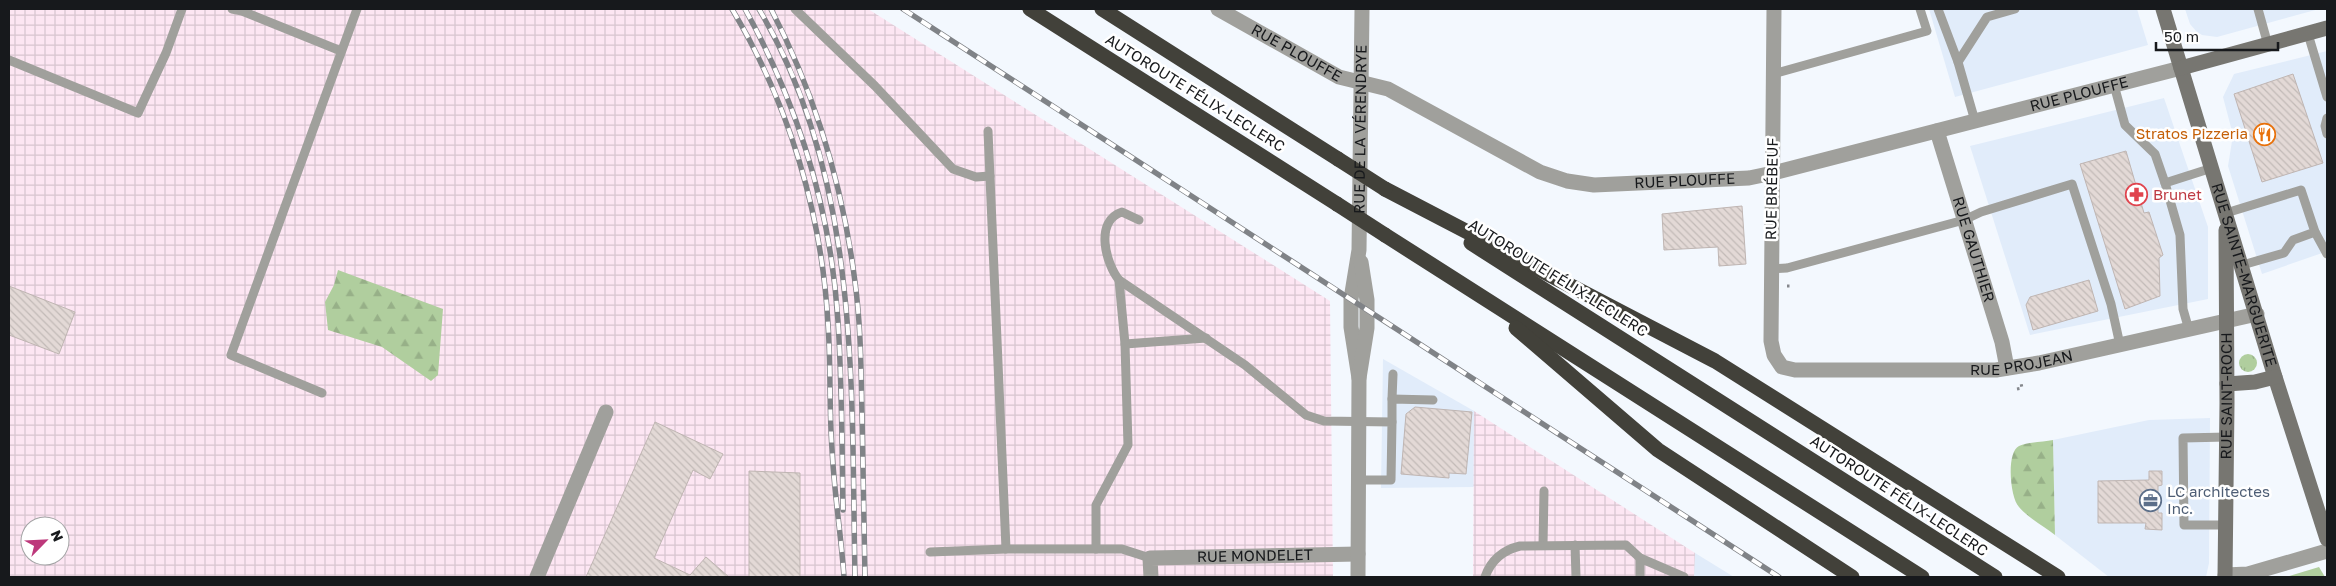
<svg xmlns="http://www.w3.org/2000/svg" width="2336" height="586" font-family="'Golos Text',sans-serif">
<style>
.built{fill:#e1ecfa}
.industrial{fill:url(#industrial-grid);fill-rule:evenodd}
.grass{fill:url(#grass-tufts)}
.forest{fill:url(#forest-firs)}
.building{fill:url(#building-back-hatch);stroke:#bfb5b2}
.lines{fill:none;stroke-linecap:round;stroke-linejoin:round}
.path{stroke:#84878c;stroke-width:3;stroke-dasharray:2.5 4;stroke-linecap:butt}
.lane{stroke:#a0a09c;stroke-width:9}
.street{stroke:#a0a09c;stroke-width:15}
.secondary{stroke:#777671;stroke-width:15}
.highway{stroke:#42413a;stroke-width:15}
.rail-casing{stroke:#808387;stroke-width:5.5}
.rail{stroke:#fff;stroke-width:4;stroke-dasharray:11;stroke-linecap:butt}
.highway-bridge{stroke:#42413a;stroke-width:15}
.labels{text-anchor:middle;stroke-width:5;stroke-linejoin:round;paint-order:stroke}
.street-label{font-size:15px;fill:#17191c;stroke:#fff}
.food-label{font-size:15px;fill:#c56008;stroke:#fff;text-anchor:end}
.health-label{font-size:15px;fill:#be3a42;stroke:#fff;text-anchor:start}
.service-label{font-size:15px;fill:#4e5e75;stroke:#fff;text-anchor:start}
</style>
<defs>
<pattern id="industrial-grid" width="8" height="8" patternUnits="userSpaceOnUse" patternTransform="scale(1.25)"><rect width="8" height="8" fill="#fde6f3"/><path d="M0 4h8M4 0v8" fill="none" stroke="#d8c5d0"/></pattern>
<pattern id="grass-tufts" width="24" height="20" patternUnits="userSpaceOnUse" patternTransform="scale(1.25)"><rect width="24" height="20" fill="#b0ce9e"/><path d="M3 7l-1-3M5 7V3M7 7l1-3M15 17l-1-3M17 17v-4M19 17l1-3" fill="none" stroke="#97b088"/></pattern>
<pattern id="forest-firs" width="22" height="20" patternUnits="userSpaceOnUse" patternTransform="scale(1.25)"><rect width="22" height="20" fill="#b0ce9e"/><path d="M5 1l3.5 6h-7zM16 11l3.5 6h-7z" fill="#97b088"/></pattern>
<pattern id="building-back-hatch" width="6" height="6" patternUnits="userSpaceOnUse" patternTransform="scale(1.25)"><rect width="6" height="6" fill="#e3d9d6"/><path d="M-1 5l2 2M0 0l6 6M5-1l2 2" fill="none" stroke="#c2bab7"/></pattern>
</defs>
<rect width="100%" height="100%" fill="#f3f8fe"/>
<g class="built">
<path d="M1929 9H2137L2148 45 1955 97Z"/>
<path d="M2185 9H2319L2217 37 2202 35 2196 31 2190 24Z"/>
<path d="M2327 51V258L2325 252 2262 274 2228 166 2233 135 2223 97 2234 74Z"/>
<path d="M2164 98 2208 227V299L2030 335 1970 146Z"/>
<path d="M1383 359 1474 411V487L1381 488Z"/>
<path d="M2210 418 2209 563 2206 577H2109L2055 535 2053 440 2149 420Z"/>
<path d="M1695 553 1734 577H1694Z"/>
</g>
<g class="industrial">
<path d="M9 9H868L1330 301 1333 577H9ZM30 526H60V556H30Z"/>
<path d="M1474 411 1695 553 1694 577H1473Z"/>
</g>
<g class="grass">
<circle cx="2248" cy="363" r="9"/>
<path d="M2319 567 2325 577H2286Z"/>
</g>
<g class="forest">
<path d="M338 270 443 309 438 375 431 381 382 347 328 330 325 302 334 285Z"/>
<path d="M2053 440 2055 535C2044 526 2028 518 2019 507 2010 498 2006 452 2019 446 2028 442 2043 442 2053 440Z"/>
</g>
<g class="building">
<path d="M2293 74 2323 163 2262 182 2234 94Z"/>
<path d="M2126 151 2144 213 2149 212 2163 255 2159 258 2160 296 2125 309 2080 164Z"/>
<path d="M1742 206 1746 264 1719 266 1718 247 1664 250 1662 214Z"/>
<path d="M2089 280 2098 311 2033 330 2026 305 2030 297Z"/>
<path d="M9 286 75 312 59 354 9 335Z"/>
<path d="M1415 407 1472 412 1466 474 1449 473V478L1401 474 1406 414Z"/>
<path d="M655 422 723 454 710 479 693 470 654 558 690 575 706 557 729 577H586Z"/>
<path d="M749 471 800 473V577H749Z"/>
<path d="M2149 471H2162V485L2158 486V513H2162V530L2145 529 2146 523H2098V481L2149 480Z"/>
</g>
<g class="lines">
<g class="path">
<path d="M1787 286H1793"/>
<path d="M2017 389 2022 388 2021 383"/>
</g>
<g class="lane">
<path d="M232 9 242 11 341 51"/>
<path d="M795 9 875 86 953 169 976 177 990 176"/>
<path d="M1938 9 1958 62"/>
<path d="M2258 9 2268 45"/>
<path d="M2308 34 2327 97"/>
<path d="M9 60 138 113 166 53 182 9"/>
<path d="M1773 74 1927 31 1920 9"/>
<path d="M2114 85 2125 125 2155 154 2165 183"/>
<path d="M2327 118 2325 126 2327 134"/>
<path d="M1975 121 1958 62 1987 17 2015 9"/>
<path d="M988 131 1006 549H1122L1150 558"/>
<path d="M2226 213 2301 190 2315 232 2293 240 2284 253 2239 266"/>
<path d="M1139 220 1122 212C1094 221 1106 264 1119 280L1245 365 1306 415 1324 421 1392 422 1391 480H1359"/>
<path d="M2315 232 2327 254"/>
<path d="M1771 269 1787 268 1964 220 1981 212 2072 184 2111 304 2120 345"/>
<path d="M1119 280 1125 344 1206 338"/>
<path d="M2189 330 2183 309 2180 235 2165 183 2212 168"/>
<path d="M322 393 231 355 357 9"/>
<path d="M1392 399 1393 374"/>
<path d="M1392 422V399L1433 400"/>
<path d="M2226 525H2184L2183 438 2227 437"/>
<path d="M1543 545 1544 491"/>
<path d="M1575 545 1576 577"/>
<path d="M1096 549V505L1128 445 1125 344"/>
<path d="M930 552 1006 549"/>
<path d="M1485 577C1491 560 1503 550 1520 546L1626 545 1640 558"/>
<path d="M1640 577V558L1684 577"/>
</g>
<g class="street">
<path id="s1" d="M1218 9 1339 77 1388 89 1540 172 1567 181 1594 185 1749 178 1773 173 2181 68"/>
<path id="s2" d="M1774 9 1771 341 1774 355 1782 367 1795 370H1996L2039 363 2257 314"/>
<path id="s3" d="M1937 131 2002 342 2007 368"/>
<path id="s4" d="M1359 378 1351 327V299L1359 250 1362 9"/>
<path d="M2225 575 2248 574 2327 551"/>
<path d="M537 577 606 412"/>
<path id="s5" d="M1151 577 1150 558 1358 554"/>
<path d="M1358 577 1359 378 1367 328V300L1361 262"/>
</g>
<g class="secondary">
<path id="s6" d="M2163 9 2275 377 2327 539"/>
<path d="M2181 68 2327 28"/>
<path d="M2227 384 2255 382 2275 377"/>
<path id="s7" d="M2225 577 2227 403 2226 230"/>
</g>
<g class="highway">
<path d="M1030 9 1337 204"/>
<path d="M1102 9 1338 159"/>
<path d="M1385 189 1715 361 2058 577"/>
<path d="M1385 235 1922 577"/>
<path d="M1471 243 1995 577"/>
<path d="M1516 328 1658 450 1852 577"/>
</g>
<defs>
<g id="rail">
<path d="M732 9C789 104 822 214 828 324 831 366 829 408 832 449 834 492 841 534 844 577"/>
<path d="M745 9C798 105 831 211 838 321 842 384 842 447 843 510"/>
<path d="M759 9C861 181 851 385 855 577"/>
<path d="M771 9C815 94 843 187 855 282 861 326 861 371 862 414 863 469 864 523 865 577"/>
<path d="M903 9 1779 577"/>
</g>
</defs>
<use href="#rail" class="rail-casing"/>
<use href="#rail" class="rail"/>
<g class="highway-bridge">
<path d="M1338 159 1385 189"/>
<path d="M1337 204 1385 235"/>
</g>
</g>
<defs>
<symbol id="restaurant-ring" viewBox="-11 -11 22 22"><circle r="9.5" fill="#fff" stroke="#e8710a" stroke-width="1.5"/><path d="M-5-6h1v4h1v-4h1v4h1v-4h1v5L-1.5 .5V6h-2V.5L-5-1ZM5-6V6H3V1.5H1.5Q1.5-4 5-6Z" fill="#e8710a"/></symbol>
<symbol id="pharmacy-ring" viewBox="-11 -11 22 22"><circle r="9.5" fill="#fff" stroke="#e0444e" stroke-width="1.5"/><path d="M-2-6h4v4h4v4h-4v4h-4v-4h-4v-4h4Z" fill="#e0444e"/></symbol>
<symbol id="office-ring" viewBox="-11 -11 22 22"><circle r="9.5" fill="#fff" stroke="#5c6f8a" stroke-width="1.5"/><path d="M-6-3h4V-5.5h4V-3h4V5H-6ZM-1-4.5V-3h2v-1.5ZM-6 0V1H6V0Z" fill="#5c6f8a"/></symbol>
</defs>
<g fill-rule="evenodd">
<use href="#restaurant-ring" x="2252" y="122" width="25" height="25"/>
<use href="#pharmacy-ring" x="2124" y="182" width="25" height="25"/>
<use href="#office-ring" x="2138" y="488" width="25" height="25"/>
</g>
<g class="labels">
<g class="street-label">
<text dy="5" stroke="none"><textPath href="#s1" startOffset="90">RUE PLOUFFE</textPath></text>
<text transform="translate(1195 93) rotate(32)" y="5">AUTOROUTE FÉLIX-LECLERC</text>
<text dy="5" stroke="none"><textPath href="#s1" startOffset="914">RUE PLOUFFE</textPath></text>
<text dy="5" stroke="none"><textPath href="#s4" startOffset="250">RUE DE LA VÉRENDRYE</textPath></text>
<text dy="5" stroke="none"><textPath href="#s1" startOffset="509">RUE PLOUFFE</textPath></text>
<text transform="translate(1772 189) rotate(-89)" y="5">RUE BRÉBEUF</text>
<text dy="5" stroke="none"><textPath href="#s3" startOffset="124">RUE GAUTHIER</textPath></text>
<text dy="5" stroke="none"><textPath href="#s6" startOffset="278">RUE SAINTE-MARGUERITE</textPath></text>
<text transform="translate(1558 278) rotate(32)" y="5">AUTOROUTE FÉLIX-LECLERC</text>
<text dy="5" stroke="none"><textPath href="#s2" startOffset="601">RUE PROJEAN</textPath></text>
<text dy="5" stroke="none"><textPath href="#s7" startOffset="181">RUE SAINT-ROCH</textPath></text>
<text transform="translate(1899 496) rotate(33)" y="5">AUTOROUTE FÉLIX-LECLERC</text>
<text dy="5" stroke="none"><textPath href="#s5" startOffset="124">RUE MONDELET</textPath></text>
</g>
<g class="food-label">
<text x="2248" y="139">Stratos Pizzeria</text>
</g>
<g class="health-label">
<text x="2153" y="200">Brunet</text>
</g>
<g class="service-label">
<text x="2167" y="497">LC architectes<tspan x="2167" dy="17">Inc.</tspan></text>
</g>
</g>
<rect width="2336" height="586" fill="none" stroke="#17191c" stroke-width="20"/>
<g transform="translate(45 541) rotate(66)"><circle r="24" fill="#ffffff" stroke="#a2a3a4"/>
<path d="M0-4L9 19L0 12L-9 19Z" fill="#bd387b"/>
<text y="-8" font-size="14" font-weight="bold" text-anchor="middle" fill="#17191c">N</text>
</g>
<path d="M2156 42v8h122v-8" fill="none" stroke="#17191c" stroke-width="2.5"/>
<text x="2164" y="42" font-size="15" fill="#17191c" stroke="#ffffff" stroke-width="4" paint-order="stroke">50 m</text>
</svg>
